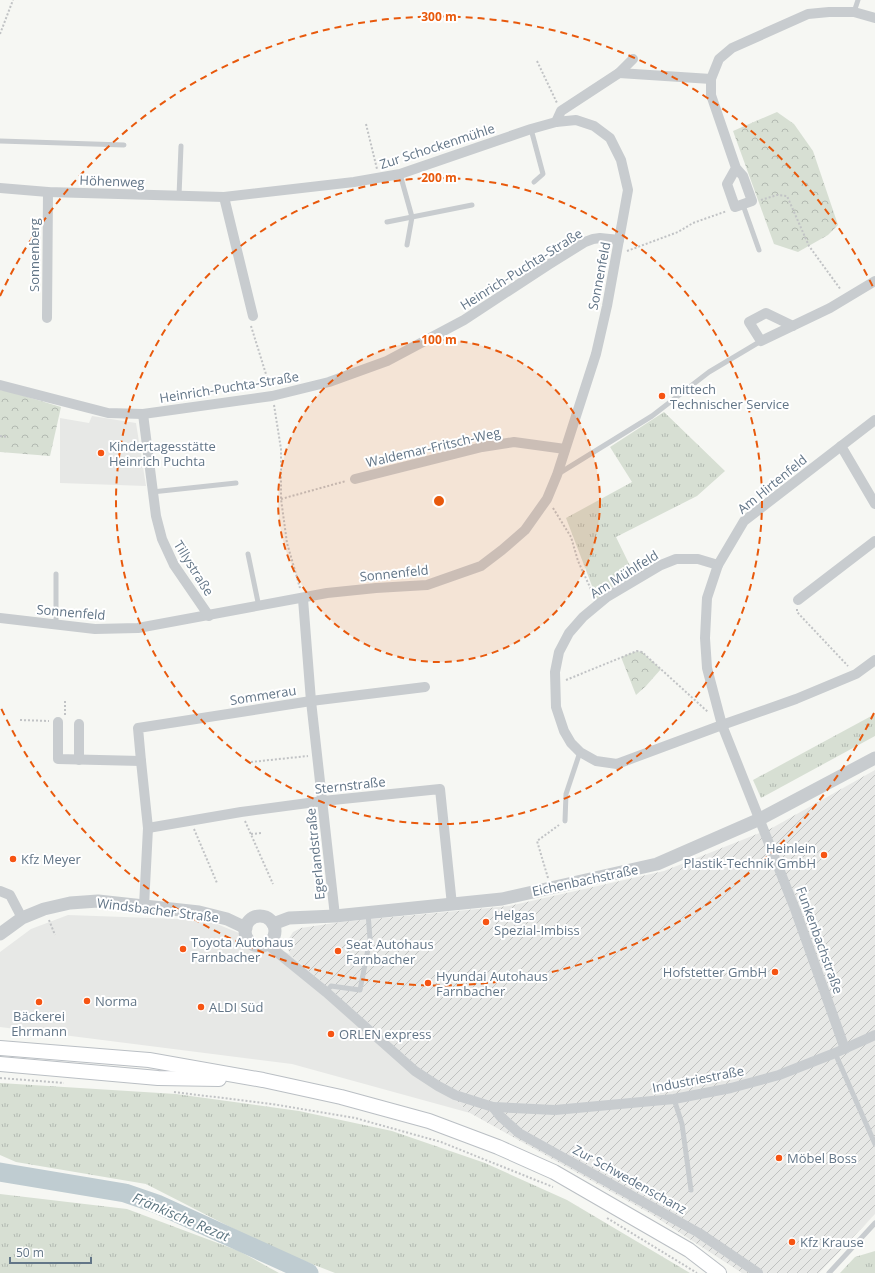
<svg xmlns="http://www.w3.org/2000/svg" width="875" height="1273" font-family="'Open Sans',sans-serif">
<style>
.built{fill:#e7e8e6}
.industrial{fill:url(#industrial-furrows)}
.grass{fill:url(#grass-tufts)}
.forest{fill:url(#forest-crowns)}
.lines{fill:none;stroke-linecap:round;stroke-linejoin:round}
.stream{stroke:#bfccd1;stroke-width:3}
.river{stroke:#bfccd1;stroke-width:19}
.secondary-casing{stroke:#babfc4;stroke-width:16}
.path{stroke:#c1c3c5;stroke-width:2;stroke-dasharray:2 2;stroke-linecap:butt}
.service{stroke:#c8cccf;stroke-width:5}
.minor{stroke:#c8cccf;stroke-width:10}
.tertiary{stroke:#c8cccf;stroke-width:13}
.secondary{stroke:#fff;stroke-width:14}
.ring{fill:none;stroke:#e8590c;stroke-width:2;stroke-dasharray:7 5}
.poi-dot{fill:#f65413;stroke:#fff;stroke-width:1.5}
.labels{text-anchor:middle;stroke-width:4;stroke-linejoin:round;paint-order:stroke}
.street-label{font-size:13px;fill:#627587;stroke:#fff}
.poi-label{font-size:13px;fill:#627587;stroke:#fff;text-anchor:start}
.water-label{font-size:14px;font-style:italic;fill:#5e7783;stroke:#fff}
.centre{fill:#e8590c;stroke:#fff;stroke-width:2}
.ring-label{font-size:12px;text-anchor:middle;font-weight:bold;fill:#e8590c;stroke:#fff;stroke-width:4;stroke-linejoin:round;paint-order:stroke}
</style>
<defs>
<pattern id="industrial-furrows" width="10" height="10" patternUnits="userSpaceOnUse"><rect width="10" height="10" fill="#e7e8e6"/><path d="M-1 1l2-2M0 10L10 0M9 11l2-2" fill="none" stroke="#bfc1c0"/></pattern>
<pattern id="grass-tufts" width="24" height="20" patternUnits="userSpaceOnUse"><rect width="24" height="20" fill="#d7dfd3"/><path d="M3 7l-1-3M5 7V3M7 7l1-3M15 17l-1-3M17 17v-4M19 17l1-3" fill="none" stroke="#b2b9b1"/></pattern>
<pattern id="forest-crowns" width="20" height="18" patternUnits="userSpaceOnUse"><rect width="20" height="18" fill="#d7dfd3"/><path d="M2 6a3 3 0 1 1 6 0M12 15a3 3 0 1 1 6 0" fill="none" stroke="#b2b9b1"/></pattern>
</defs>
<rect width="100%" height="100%" fill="#f6f7f3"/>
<g class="built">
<path d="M92 416 136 423 146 486 60 483V418L89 423Z"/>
<path d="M68 915 207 920 290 954 470 1113 292 1064 0 1027V952L31 929Z"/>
</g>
<path class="industrial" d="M875 770V1214L819 1273H742L651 1214 470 1113 290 954 287 947 288 940 293 932 301 928 341 922 509 906 664 871 772 828Z"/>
<g class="grass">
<path d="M664 412 725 471 697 496 616 537 633 572 597 599 566 518 632 482 610 447Z"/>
<path d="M875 714V736L761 798 753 780Z"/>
<path d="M0 1083 176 1094 299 1111 392 1131 485 1163 567 1200 690 1273H335L271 1248 146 1184 16 1162 0 1155Z"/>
<path d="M0 1194 127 1209 239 1251 279 1273H0Z"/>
<path d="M875 1251V1273H840L855 1257Z"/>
</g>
<g class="forest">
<path d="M777 112 794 124 813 151 838 225 828 235 798 252 774 244 733 131Z"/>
<path d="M0 390 11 392 61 407 50 456 0 452Z"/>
<path d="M637 651 642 652 661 669 646 686 636 695 621 657Z"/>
</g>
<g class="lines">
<path class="stream" d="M0 1177 3 1173"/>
<path class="river" d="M0 1172 125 1193 157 1204 309 1273"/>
<defs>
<g id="secondary">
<path d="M0 1048 149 1060 263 1080 341 1097 429 1121 498 1147 554 1172 689 1250 719 1273"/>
<path d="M0 1064 158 1078 219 1079"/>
</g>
</defs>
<use href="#secondary" class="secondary-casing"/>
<g class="path">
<path d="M0 34 13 0"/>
<path d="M537 61 557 103"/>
<path d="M366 124 377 169"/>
<path d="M761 200 777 195 787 196 809 246 841 290"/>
<path d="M627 251 678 232 693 223 727 211"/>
<path d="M251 326 270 387"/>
<path d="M274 405 281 449V499L287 543 300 588"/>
<path d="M0 436 7 437"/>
<path d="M281 499 346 481"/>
<path d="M553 508 571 537 578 561 594 596"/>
<path d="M797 609V612L848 666"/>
<path d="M566 680 637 651 642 652 708 712"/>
<path d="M65 715V699"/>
<path d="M20 720 49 721"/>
<path d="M251 762 308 756"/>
<path d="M245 821 273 884"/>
<path d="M194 829 217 883"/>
<path d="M251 834 262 833"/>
<path d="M548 878 537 841 559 825"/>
<path d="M49 920 55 935"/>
<path d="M0 1078 64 1083"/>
<path d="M174 1092 272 1104 355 1118 441 1142 553 1187"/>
<path d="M607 1218 697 1273"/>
</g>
<g class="service">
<path d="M854 12 858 0"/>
<path d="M531 129 543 174 534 182"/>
<path d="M0 141 124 145"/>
<path d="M400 174 412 217 407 245"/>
<path d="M179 196 181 146"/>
<path d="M743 205 759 250"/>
<path d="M387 222 472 205"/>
<path d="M558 474 652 416 709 372 761 341"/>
<path d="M152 492 236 483"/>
<path d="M248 554 259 607"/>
<path d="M56 624V574"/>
<path d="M565 821 566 794 580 752"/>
<path d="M326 992 331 986 360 990 370 939 368 913"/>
<path d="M835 1053 875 1144"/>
<path d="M674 1099 682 1124 691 1190"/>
<path d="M829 1273 875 1223"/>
</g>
<g class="minor">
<path d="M619 73 711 79"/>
<path d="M556 122 561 111 619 73 633 59"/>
<path d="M736 168 727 184 735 207 752 201 743 176 736 168 711 95V79L719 59 732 48 808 14 829 12H854L875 18"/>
<path d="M0 188 48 192 224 197 354 182 400 174 531 129 556 122 576 120 594 126 610 138 621 160 628 190 607 306 596 354 557 475 547 499 525 530 502 550 481 566 427 585 376 588 327 593 138 628 95 629 0 618"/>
<path d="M224 197 253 316"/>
<path d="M47 318 48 192"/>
<path d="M793 326 766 313 749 322 761 341 830 308 875 281"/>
<path d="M0 385 108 413 143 414 272 396 329 382 387 361 464 320 548 265 585 242 593 239 600 238 619 240"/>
<path d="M143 414 156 516 162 539 174 565 209 616"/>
<path d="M841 446 875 504"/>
<path d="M355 479 482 447 514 442 565 449"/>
<path d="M718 565 698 559H676L661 565 607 597 583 617 569 633 559 652 555 672 556 707 564 731 571 743 580 752 596 761 617 764 722 725 796 699 856 674 875 660"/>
<path d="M303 599 311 701 335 916"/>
<path d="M798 600 875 541"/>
<path d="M58 722V759L141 761"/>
<path d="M79 724V760"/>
<path d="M148 828 241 812 323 801 440 789 452 905"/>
<path d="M0 891 10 895 22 918"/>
<path d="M144 906 148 828 141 761 138 728 311 701 425 687"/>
<path d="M267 944 326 992 415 1071 438 1086 455 1095 493 1107 555 1110 674 1099 731 1088 779 1075 835 1053 875 1035"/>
<path d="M845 1049 795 909 722 725 707 668 705 638 707 598 718 565 744 521 875 420"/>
<path d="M493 1107 500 1116 519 1133 699 1233 758 1273"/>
</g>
<g class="tertiary">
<circle cx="260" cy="931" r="15"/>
<path d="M273 924 289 918 335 916 502 899 657 864 760 819 875 758"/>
<path d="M0 934 22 918 44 909 70 903 98 901 199 912 227 919 246 928"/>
</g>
<use href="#secondary" class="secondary"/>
</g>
<circle cx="439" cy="501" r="161" fill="#e8590c" fill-opacity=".12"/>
<g class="ring">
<circle cx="439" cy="501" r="161"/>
<circle cx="439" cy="501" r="323"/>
<path d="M874 713A484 484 0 0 1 0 706M0 296A484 484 0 0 1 874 289"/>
</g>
<g class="poi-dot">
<circle cx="662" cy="396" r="4"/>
<circle cx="101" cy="453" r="4"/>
<circle cx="824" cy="855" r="4"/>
<circle cx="13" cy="859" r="4"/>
<circle cx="486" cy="922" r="4"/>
<circle cx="183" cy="949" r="4"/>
<circle cx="338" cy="951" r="4"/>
<circle cx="775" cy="972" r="4"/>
<circle cx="428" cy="983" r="4"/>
<circle cx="87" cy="1001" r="4"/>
<circle cx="39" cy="1002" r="4"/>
<circle cx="201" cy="1007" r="4"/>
<circle cx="331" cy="1034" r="4"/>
<circle cx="779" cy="1158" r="4"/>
<circle cx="792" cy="1242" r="4"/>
</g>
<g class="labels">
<g class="street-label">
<text transform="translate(437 146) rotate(-18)" y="5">Zur Schockenmühle</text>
<text transform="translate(112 181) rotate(2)" y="5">Höhenweg</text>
<text transform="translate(34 255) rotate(-90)" y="5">Sonnenberg</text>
<text transform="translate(521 269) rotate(-32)" y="5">Heinrich-Puchta-Straße</text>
<text transform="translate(599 276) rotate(-79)" y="5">Sonnenfeld</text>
<text transform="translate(229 387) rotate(-9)" y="5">Heinrich-Puchta-Straße</text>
<text transform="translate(433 447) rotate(-13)" y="5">Waldemar-Fritsch-Weg</text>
<text transform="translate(772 484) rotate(-39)" y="5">Am Hirtenfeld</text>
<text transform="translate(194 568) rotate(58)" y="5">Tillystraße</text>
<text transform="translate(394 573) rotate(-6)" y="5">Sonnenfeld</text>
<text transform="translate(624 574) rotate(-32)" y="5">Am Mühlfeld</text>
<text transform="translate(71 612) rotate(5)" y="5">Sonnenfeld</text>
<text transform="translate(263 695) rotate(-9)" y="5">Sommerau</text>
<text transform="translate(350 785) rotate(-6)" y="5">Sternstraße</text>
<text transform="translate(315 854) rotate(-96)" y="5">Egerlandstraße</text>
<text transform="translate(585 880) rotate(-12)" y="5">Eichenbachstraße</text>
<text transform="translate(158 910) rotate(7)" y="5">Windsbacher Straße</text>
<text transform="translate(820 940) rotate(70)" y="5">Funkenbachstraße</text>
<text transform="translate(698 1079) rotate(-11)" y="5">Industriestraße</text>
<text transform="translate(630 1179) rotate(29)" y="5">Zur Schwedenschanz</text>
</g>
<g class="poi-label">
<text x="670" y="394">mittech<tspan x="670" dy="15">Technischer Service</tspan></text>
<text x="109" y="451">Kindertagesstätte<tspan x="109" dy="15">Heinrich Puchta</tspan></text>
<text x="816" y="853" text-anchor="end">Heinlein<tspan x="816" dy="15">Plastik-Technik GmbH</tspan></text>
<text x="21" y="864">Kfz Meyer</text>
<text x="494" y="920">Helgas<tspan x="494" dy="15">Spezial-Imbiss</tspan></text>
<text x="191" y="947">Toyota Autohaus<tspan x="191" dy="15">Farnbacher</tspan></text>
<text x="346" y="949">Seat Autohaus<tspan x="346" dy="15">Farnbacher</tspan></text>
<text x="767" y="977" text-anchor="end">Hofstetter GmbH</text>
<text x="436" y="981">Hyundai Autohaus<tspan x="436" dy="15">Farnbacher</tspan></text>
<text x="95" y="1006">Norma</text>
<text x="209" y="1012">ALDI Süd</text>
<text x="39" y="1021" text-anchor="middle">Bäckerei<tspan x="39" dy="15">Ehrmann</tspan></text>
<text x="339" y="1039">ORLEN express</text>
<text x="787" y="1163">Möbel Boss</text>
<text x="800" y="1247">Kfz Krause</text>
</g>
<g class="water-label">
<text transform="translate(181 1217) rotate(23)" y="5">Fränkische Rezat</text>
</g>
</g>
<circle cx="439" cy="501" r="6" class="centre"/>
<g class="ring-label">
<text x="439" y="21">300 m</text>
<text x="439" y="182">200 m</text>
<text x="439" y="344">100 m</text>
</g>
<path d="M10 1257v6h81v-6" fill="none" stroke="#627587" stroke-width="2"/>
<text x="16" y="1257" font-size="12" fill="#627587" stroke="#ffffff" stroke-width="3" paint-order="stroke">50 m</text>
</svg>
